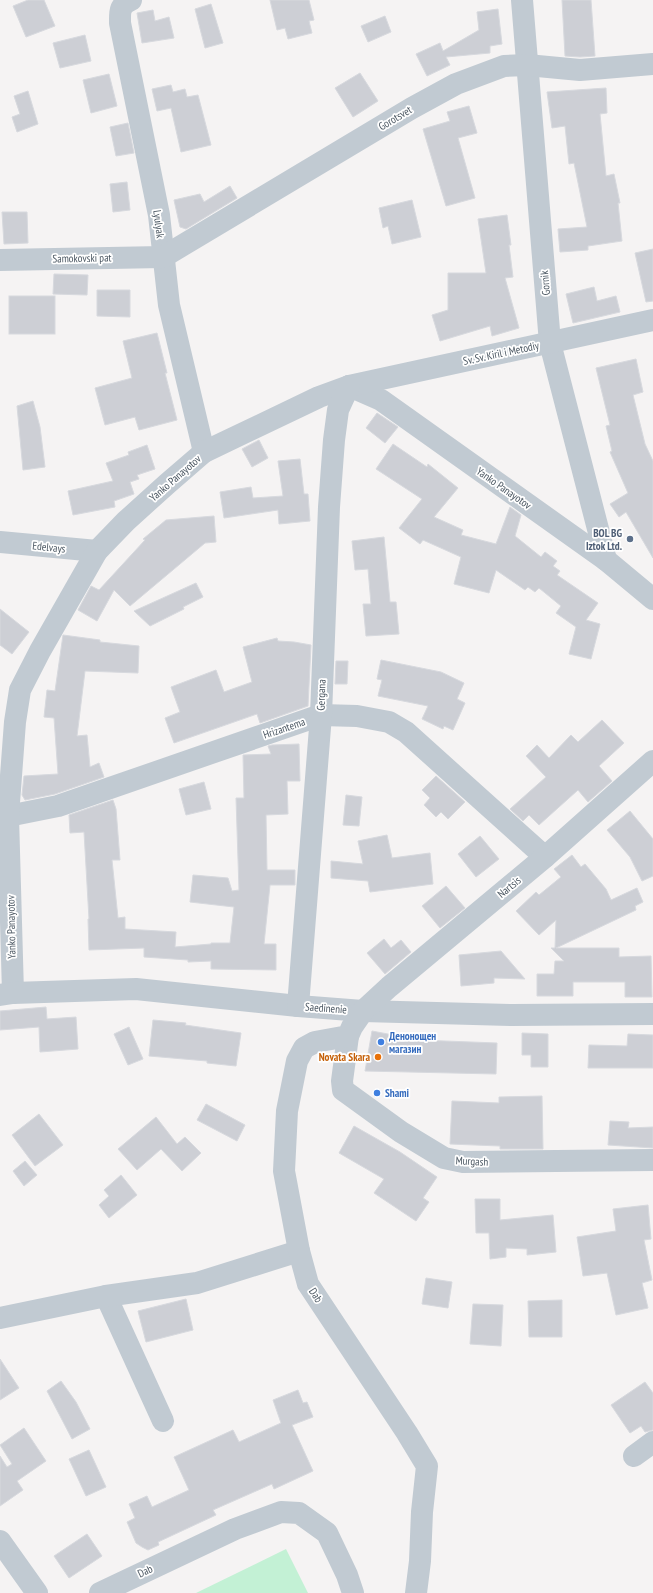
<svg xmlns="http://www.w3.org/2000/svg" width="653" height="1593" font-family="'PT Sans Narrow',sans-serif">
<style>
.green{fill:#c3f1d5}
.building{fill:#cdcfd5;stroke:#d7d9de}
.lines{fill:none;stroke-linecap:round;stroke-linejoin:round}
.minor{stroke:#c1cad2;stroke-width:22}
.service-dot{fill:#5c6f8a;stroke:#fff;stroke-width:1.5}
.shop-dot{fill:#3f7fe0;stroke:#fff;stroke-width:1.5}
.food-dot{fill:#e8710a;stroke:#fff;stroke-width:1.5}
.labels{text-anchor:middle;stroke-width:3.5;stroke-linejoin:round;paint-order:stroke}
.street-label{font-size:11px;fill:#4a5661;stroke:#fff}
.service-label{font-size:11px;font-weight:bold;fill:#4e5e75;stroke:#fff;text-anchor:end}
.shop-label{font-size:11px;font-weight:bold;fill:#366cbe;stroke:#fff;text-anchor:start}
.food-label{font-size:11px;font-weight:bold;fill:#c56008;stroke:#fff;text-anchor:end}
</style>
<rect width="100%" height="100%" fill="#f5f3f3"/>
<path class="green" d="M286 1549 308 1593H196Z"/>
<g class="building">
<path d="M28 0H44L55 26 26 37 13 6Z"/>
<path d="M270 0H309L314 20 309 21 312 33 288 39 285 28 277 30Z"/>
<path d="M562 0H591L595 56 580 57 565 56Z"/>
<path d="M211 4 223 43 205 48 195 9Z"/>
<path d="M498 9 502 44 490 46V53L446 57 450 65 427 76 416 54 440 43 443 51 479 30 477 12Z"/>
<path d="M153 10 155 21 169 17 174 38 142 43 137 13Z"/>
<path d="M385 16 391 32 368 42 361 26Z"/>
<path d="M85 35 91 61 60 68 53 43Z"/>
<path d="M360 73 378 101 353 117 335 88Z"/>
<path d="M109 74 117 106 91 113 83 80Z"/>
<path d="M171 85 173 92 185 89 187 97 198 95 211 145 181 152 171 108 157 111 152 89Z"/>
<path d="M606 88 607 113 600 114 606 176 614 174 620 203H618L622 241 588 246V250L560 252 558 229 587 227 574 163 569 164 565 126 552 128 547 92Z"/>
<path d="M28 91 38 124 17 132 12 117 20 114 14 96Z"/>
<path d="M469 106 477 133 458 138 475 198 446 206 423 129 450 121 447 112Z"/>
<path d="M128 123 134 153 116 156 110 127Z"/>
<path d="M127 182 130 210 113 212 110 184Z"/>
<path d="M230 186 237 198 186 229 180 227 174 200 200 194 204 202Z"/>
<path d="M412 200 421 237 392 244 388 226 383 228 379 208Z"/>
<path d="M2 212H27L28 243 4 244Z"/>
<path d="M507 215 511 245H509L513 277 505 278 519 328 492 336 490 326 440 341 432 315 448 310V273H486L478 219Z"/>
<path d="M653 249V301L646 302 635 253Z"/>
<path d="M54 274 88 275 87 295 53 294Z"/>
<path d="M594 287 597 301 616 296 620 312 573 323 566 294Z"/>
<path d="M97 290H130V317L97 316Z"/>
<rect x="9" y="296" width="46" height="38"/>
<path d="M157 333 167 373H165L177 420 139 430 135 417 105 425 95 388 132 378 123 341Z"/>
<path d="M636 359 643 392 633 395 645 444 653 461V558L626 512 619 517 610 504 628 493 610 452 612 451 606 426 610 425 596 368Z"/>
<path d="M33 401 40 427 45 467 23 470 17 406Z"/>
<path d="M377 413 398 427 385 443 366 428Z"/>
<path d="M259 440 268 458 252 467 242 449Z"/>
<path d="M393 444 427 467 428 464 458 488 434 517 463 530 461 535 496 544 510 507 521 515 515 536 541 557 545 552 557 561 553 566 560 571 557 575 598 603 586 620 600 624 591 659 569 654 576 627 556 613 561 606 539 588 535 592 528 587 525 590 496 570 489 593 454 584 461 557 423 540 420 544 399 528 422 499 376 469Z"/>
<path d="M147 445 155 469 137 475 139 479 130 482 134 494 114 501 115 507 73 515 68 491 113 481 106 463 129 455 128 452Z"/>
<path d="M300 459 304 494H308L310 521 279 524 278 510 224 518 220 492 251 487 253 498 283 496 278 461Z"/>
<path d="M214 516 216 542 205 543 130 606 114 590 97 621 78 610 91 586 99 590 145 540 143 539 166 520Z"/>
<path d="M384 537 390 602H396L399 634 366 636 363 604H371L368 569 355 570 352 541Z"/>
<path d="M196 583 203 597 183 607 184 609 150 626 134 611Z"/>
<path d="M0 609 29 632 12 654 0 645Z"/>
<path d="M63 635 100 640V642L139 646 138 673 85 671 77 736 87 735 90 767 99 763 104 777 55 794 25 800 22 795 24 776 58 774 54 718 44 717 47 690 55 691Z"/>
<path d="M277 638 278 641 294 642 311 645 308 706 260 723 257 714 174 743 165 718 180 712 171 687 216 670 224 692 252 682 243 647Z"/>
<path d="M381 660 441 672 464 683 457 699 465 703 453 730 444 726 443 729 422 719 428 706 378 696 382 680 377 679Z"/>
<path d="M336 661H348L347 684H335Z"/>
<path d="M602 720 624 743 599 766 612 781 588 802 578 790 539 825 529 815 523 821 510 809 546 777 526 756 537 745 549 758 571 735 578 742Z"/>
<path d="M299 744 300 781H287L288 814 266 815 267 870H295V885H270L264 944H276V970L211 969V961L188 962V960L144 957V948L89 950 88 919H89L84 832 70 833 69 815 113 800 116 809 120 860H112L118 918 125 917V929L176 932 175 947 211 944V943H230L234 907 190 902 193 875 228 878 232 891 239 890 236 798H244L243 755 271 754 268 746 272 745Z"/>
<path d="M436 776 465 802 448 819 441 812 436 817 424 805 430 798 422 790Z"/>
<path d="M204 782 211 809 186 815 179 789Z"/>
<path d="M346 795 362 797 359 826 343 825Z"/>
<path d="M630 811 653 839V876L642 881 630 857 607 830Z"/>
<path d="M387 835 392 858 430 853 433 884 370 892 368 881 331 878V861L363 864 358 841Z"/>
<path d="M480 836 499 859 476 877 458 854Z"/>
<path d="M572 855 581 867 585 864 606 889 611 900 637 888 643 902 635 906 636 910 556 948H619V957L651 956 652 997H625V982H573V996H537V974H554L555 961H564L551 948H555L556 920 539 935 516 911 536 892 539 895 561 877 554 869Z"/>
<path d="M446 886 465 908 440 928 422 906Z"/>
<path d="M384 939 391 948 401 940 411 952 385 974 367 953Z"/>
<path d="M501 951 525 979 494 978V983L461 986 459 955Z"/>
<path d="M46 1007 47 1019 76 1017 78 1049 40 1052 39 1027 0 1030V1011Z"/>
<path d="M153 1020 186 1023 185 1025 241 1033 236 1066 207 1063V1061L149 1056Z"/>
<path d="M129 1027 143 1059 128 1065 114 1034Z"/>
<path d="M372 1031 393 1035 392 1039 497 1043 496 1074 365 1071Z"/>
<path d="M522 1033 548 1034V1067H531V1055H522Z"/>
<path d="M628 1034 653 1035V1068H588L589 1045 627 1046Z"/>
<path d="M542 1096 543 1149H500V1146L450 1144 452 1101 499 1103V1097Z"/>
<path d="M206 1104 245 1125 237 1141 197 1120Z"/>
<path d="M39 1114 63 1145 35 1166 12 1135Z"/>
<path d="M156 1117 177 1144 185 1137 201 1153 182 1171 161 1149 137 1170 118 1149Z"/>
<path d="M610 1121 629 1122 628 1128 653 1127V1148L608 1145Z"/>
<path d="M354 1126 400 1152 437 1177 423 1198 429 1202 416 1221 374 1193 384 1179 339 1153Z"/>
<path d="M25 1161 37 1175 24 1186 13 1171Z"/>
<path d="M121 1175 137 1195 109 1218 99 1205 109 1196 104 1190Z"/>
<path d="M475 1199H500V1220L553 1215 556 1252 527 1255V1249L506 1248V1257L490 1259 489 1233H476Z"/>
<path d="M648 1205 651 1239 644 1240 652 1280 642 1283 648 1308 616 1315 607 1273 583 1276 577 1237 616 1231 613 1209Z"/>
<path d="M426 1278 452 1282 448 1308 422 1304Z"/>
<path d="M186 1299 193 1330 146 1342 138 1311Z"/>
<path d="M562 1300V1337H529L528 1301Z"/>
<path d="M473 1304 503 1305 501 1346 470 1344Z"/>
<path d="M0 1359 19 1388 0 1400Z"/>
<path d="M61 1381 76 1402 90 1429 72 1439 47 1391Z"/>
<path d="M645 1382 653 1393V1430L645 1432 641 1426 630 1433 611 1405Z"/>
<path d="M298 1390 303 1403 307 1402 313 1417 292 1425 313 1471 274 1489 272 1484 213 1510 216 1515 158 1542 159 1545 148 1550 142 1547 136 1543 127 1522 135 1518 129 1504 147 1496 152 1507 189 1490 174 1457 233 1430 239 1442 281 1423 273 1400Z"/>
<path d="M24 1428 46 1461 17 1481 23 1490 0 1506V1456L7 1467 12 1464 0 1445Z"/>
<path d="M89 1450 106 1487 86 1496 69 1459Z"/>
<path d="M87 1534 102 1556 69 1578 54 1556Z"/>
</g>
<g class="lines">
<g class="minor">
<path d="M131 0C119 6 120 11 120 23L159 215 169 305 204 452"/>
<path d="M522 0 550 343 606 560"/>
<path d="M0 260 163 257 412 108 456 84 504 66 527 65 580 70 653 64"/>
<path d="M349 386 381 400 606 560 653 599"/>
<path d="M0 542 97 551"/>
<path d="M8 816 58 806 321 715 357 716 389 722 406 732 545 857"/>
<path d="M13 993 8 816 15 722 20 690 40 651 97 551 126 521 167 484 204 452 319 397 349 386 653 320"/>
<path d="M0 995 13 993 136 989 298 1006 363 1011 512 1015 653 1014"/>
<path d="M298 1006 321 715 329 507 334 440 338 410 349 386"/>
<path d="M348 1036 342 1081 343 1090 401 1132 444 1158 463 1162 653 1160"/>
<path d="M106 1296 163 1421"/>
<path d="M0 1318 106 1296 197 1283 299 1251"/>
<path d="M634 1456 653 1442"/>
<path d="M0 1541 37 1593"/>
<path d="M100 1593 235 1529 281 1512 299 1513 327 1533 347 1575 353 1593"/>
<path d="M416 1593 420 1561 422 1512 427 1466 407 1433 308 1284 299 1251 284 1171 287 1111 297 1061 304 1048 315 1042 348 1036 352 1027 363 1011 389 987 545 857 653 761"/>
</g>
</g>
<circle class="service-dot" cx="630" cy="539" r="4"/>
<g class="shop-dot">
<circle cx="381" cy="1042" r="4"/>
<circle cx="377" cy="1093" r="4"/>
</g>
<circle class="food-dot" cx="378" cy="1057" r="4"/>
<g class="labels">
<g class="street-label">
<text transform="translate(395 118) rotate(-31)" y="4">Gorotsvet</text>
<text transform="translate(159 224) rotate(83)" y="4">Lyulyak</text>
<text transform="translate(82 258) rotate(-1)" y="4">Samokovski pat</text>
<text transform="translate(545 283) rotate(-95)" y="4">Gornik</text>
<text transform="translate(501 353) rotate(-12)" y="4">Sv. Sv. Kiril i Metodiy</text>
<text transform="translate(175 478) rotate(-41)" y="4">Yanko Panayotov</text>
<text transform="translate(504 488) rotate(35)" y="4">Yanko Panayotov</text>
<text transform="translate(49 547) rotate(6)" y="4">Edelvays</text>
<text transform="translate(321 695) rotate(-88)" y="4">Gergana</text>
<text transform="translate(284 728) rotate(-19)" y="4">Hrizantema</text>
<text transform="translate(509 887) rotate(-40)" y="4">Nartsis</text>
<text transform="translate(11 927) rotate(-91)" y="4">Yanko Panayotov</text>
<text transform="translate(326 1008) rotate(4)" y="4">Saedinenie</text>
<text transform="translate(472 1161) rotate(3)" y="4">Murgash</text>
<text transform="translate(316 1295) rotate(57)" y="4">Dab</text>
<text transform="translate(145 1571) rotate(-26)" y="4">Dab</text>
</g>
<g class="service-label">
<text x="622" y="537">BOL BG<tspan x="622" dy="13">Iztok Ltd.</tspan></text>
</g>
<g class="shop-label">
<text x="389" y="1040">Денонощен<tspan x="389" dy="13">магазин</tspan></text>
<text x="385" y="1097">Shami</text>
</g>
<g class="food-label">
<text x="370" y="1061">Novata Skara</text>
</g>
</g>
</svg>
